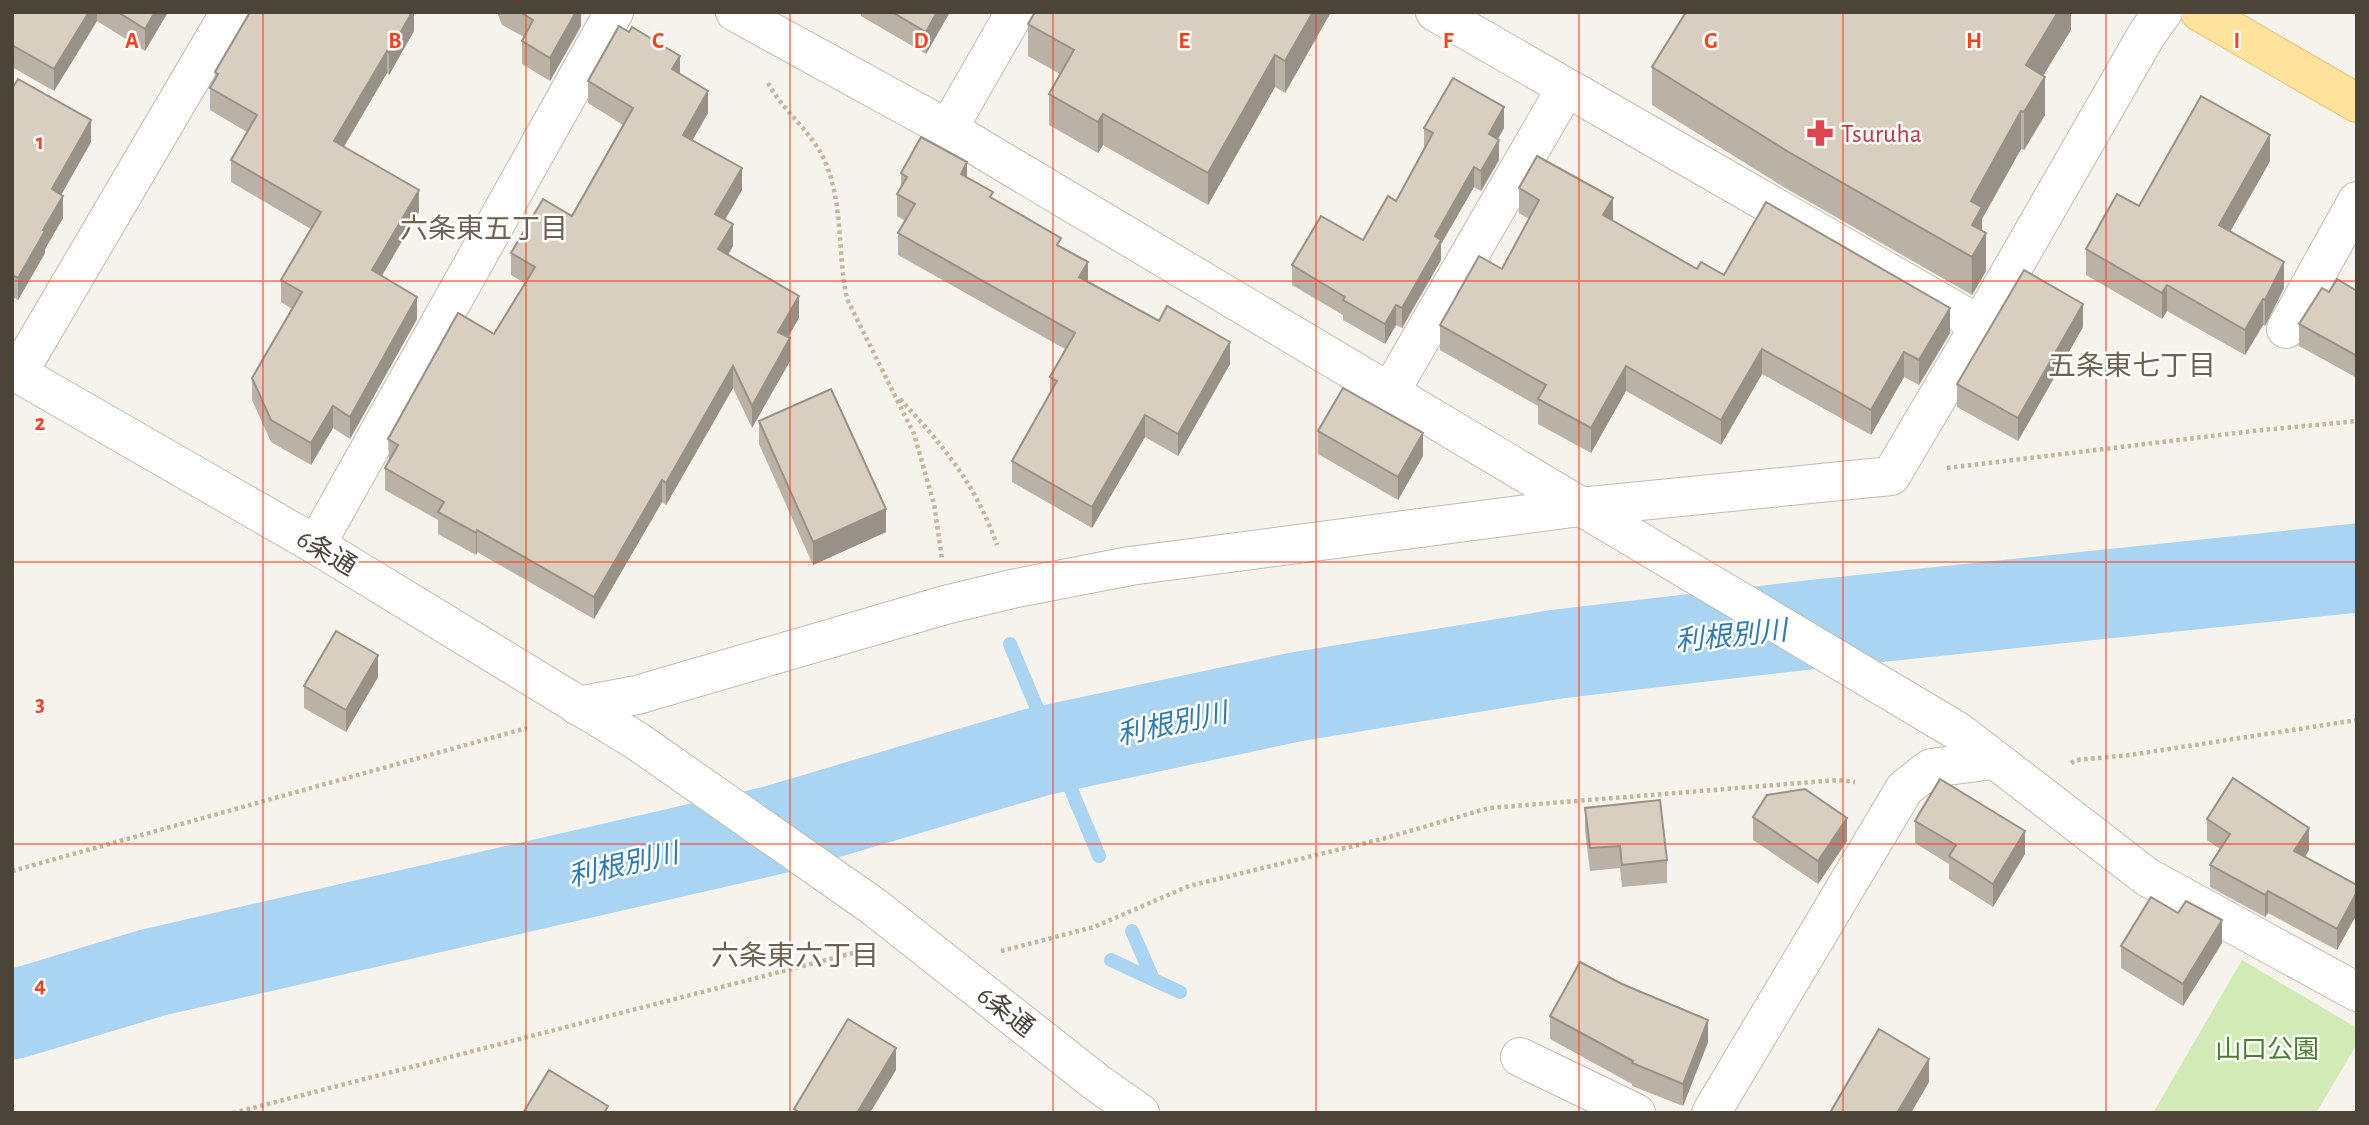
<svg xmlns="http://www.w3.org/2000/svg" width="2369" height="1125" font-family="'Alegreya Sans','Noto Sans JP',sans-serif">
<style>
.green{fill:#d2eab5}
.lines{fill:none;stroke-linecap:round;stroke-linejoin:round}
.stream{stroke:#a9d4f2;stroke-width:14}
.river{stroke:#a9d4f2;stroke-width:89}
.minor-casing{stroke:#c2bbae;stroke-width:40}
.major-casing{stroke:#e6c16a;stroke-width:40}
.path{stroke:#c4b79f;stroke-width:4.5;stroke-dasharray:3.5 3.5;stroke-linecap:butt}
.minor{stroke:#fff;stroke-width:38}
.major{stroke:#ffe39c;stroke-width:38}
.wall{fill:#bab2a6}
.shaded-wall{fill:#979187}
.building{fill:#d8cfc1;stroke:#979187;stroke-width:2}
.grid{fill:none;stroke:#fc3f1d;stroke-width:2;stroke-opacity:0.55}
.labels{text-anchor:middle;stroke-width:5;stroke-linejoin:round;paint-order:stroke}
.health-label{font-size:26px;fill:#be3a42;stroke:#fff;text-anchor:start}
.street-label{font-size:26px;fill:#4b4439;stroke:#fff}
.park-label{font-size:26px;fill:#4a7f2a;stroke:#fff}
.neighbourhood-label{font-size:28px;fill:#6e6250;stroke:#fff}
.water-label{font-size:28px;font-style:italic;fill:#2e7ab2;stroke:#fff}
.grid-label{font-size:23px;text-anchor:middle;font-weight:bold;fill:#fc3f1d;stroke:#fff;stroke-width:5;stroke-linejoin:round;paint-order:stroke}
</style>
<rect width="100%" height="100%" fill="#f6f3ec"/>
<path class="green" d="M2242 960 2357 1028V1044L2316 1113H2153Z"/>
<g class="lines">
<g class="stream">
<path d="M1010 644 1099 856"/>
<path d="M1132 931 1153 979"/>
<path d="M1111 960 1180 992"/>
</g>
<path class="river" d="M12 1015 151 973 774 830 1037 752 1295 697 1558 654 1817 624 2357 568"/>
<defs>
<g id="minor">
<path d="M735 12 948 129 1015 12"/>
<path d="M1435 12 1980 325"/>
<path d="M948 129 1959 732 2147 877 2357 992"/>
<path d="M2286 329 2357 201"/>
<path d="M12 370 316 545 637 741 873 906 1096 1082 1140 1113"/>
<path d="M18 373 230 12"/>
<path d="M1390 392 1566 88"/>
<path d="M316 545 614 12"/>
<path d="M578 706 637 695 945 605 1012 589 1130 566 1580 507 1891 476 1980 325 2147 34 2163 12"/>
<path d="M1520 1057 1636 1113"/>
<path d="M1711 1113 1905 788 1931 768 1994 760"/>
</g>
<path id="major" d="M2200 12 2357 103"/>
</defs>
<use href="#minor" class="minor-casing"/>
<use href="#major" class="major-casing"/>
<g class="path">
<path d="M768 83C783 111 812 132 825 161 844 207 837 252 847 299L914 434 934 504 942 559"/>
<path d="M900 399C944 447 975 483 997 545"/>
<path d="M1947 468 2253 431 2357 421"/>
<path d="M2071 763 2076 760 2130 755 2357 720"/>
<path d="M12 871 527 728"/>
<path d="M1001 951 1094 927 1189 886 1382 839 1489 808 1838 780 1855 782"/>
<path d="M233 1113 857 952"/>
</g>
<use href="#minor" class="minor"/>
<use href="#major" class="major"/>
</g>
<g class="wall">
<path d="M12 12H168L145 51 97 21 54 91 12 67Z"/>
<path d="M414 12V31L389 75 387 73 344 147 419 212 382 276 417 319 350 439 333 428 311 465 271 442 252 400V378L292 309 281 302V280L311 229 231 182V160L247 132 210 110V88L215 79V72Z"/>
<path d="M497 12H581V26L550 81 522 64V41L524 37 502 25Z"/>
<path d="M861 12H950L926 54 861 16Z"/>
<path d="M1331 12 1285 93 1275 87 1208 205 1103 145 1098 153 1049 125V94L1060 74 1028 56V24Z"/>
<path d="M2071 12V30L2043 76 2045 115 2024 150 2021 149 1982 219V231L1986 271 1972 295 1787 189 1652 105V67Z"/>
<path d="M680 74 708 113 692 140 742 190 725 220 733 246 728 255 799 318 788 337 790 361 752 428 733 388 666 505 662 502 594 619 477 552 476 555 438 534V520L385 490V468L389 462 388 439 494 334 525 283 511 275V253L572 216 623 125 588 103V81Z"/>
<path d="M12 89 91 142 61 195 63 218 45 249V253L18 300 12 297Z"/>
<path d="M1424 128H1504L1498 139 1499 160 1481 191 1474 187 1441 244V260L1402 328 1396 325 1385 344 1343 320V315L1292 285V265L1363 240 1396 201 1424 148Z"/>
<path d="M2270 161 2230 232 2284 288 2265 326 2263 325 2245 355 2167 311 2162 319 2086 275V249L2139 206Z"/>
<path d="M901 173 967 177 993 199 1061 247 1088 282 1230 364 1178 456 1145 437 1092 528 1012 482V461L1050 394V377L1065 349 898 255V233L905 221 897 216V194L901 188Z"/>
<path d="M1519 188 1613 221 1697 269 1950 333 1919 385 1904 377 1871 435 1762 374 1721 445 1626 391 1591 453 1538 424V406L1440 350V325L1502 269 1529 219 1519 213Z"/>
<path d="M2357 291V378L2299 346V324L2329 292Z"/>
<path d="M2083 327 2018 441 1957 407V384Z"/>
<path d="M759 421 886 532 813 565 759 444Z"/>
<path d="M1318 431 1423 456 1398 500 1318 454Z"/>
<path d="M378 677 346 732 304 708V686Z"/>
<path d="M1585 808 1667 860V883L1622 887 1620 868 1590 871 1585 831Z"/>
<path d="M1753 817 1847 841 1818 884 1753 840Z"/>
<path d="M2207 819 2309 850 2305 857 2357 885 2337 950 2268 913 2265 917 2210 887V865L2220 849 2207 840Z"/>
<path d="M1915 821 2025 854 1993 907 1949 879V864L1915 843Z"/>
<path d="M2222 943 2183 1006 2121 968V946Z"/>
<path d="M1550 1016 1708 1042 1683 1106 1632 1086V1084L1550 1039Z"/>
</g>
<g class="shaded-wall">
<path d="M89 12H97V21L54 91V69Z"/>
<path d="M155 12H168L145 51V29Z"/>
<path d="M412 12H414V31L389 75V53Z"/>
<path d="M576 12H581V26L550 81V58Z"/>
<path d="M937 12H950L926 54V32Z"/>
<path d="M1313 12H1331L1285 93V61Z"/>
<path d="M2058 12H2071V30L2026 103V65Z"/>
<path d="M387 51V73L334 163V141Z"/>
<path d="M1275 55V87L1208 205V173Z"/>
<path d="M680 56V78L672 69Z"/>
<path d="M2045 77V115L2024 150V112Z"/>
<path d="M708 91V113L683 157V135Z"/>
<path d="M1504 107V128L1489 154V134Z"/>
<path d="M2021 111V149L1982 219V240L1986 233V271L1972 295 1971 201Z"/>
<path d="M1103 114V145L1098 153V122Z"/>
<path d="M91 120V142L52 211V189Z"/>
<path d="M2270 135V161L2219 251V225Z"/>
<path d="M1499 140V160L1481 191V171Z"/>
<path d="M967 162V184L961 174Z"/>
<path d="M1474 167V187L1441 244V260L1402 328V308L1435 236Z"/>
<path d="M742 168V190L715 237V214Z"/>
<path d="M419 190V212L372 292V270Z"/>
<path d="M63 196V218L45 249V253L18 300V278L43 230Z"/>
<path d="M1613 198V223L1603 215Z"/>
<path d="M733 224V246L718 271V249Z"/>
<path d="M1088 262V284L1079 277Z"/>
<path d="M2284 262V288L2265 326V300Z"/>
<path d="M2167 285V311L2162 319V293Z"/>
<path d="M799 296V318L778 354V332Z"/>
<path d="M417 297V319L350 439V417Z"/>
<path d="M2263 299V325L2245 355V330Z"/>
<path d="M2083 304V327L2018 441V418Z"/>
<path d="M1396 305V325L1385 344V324Z"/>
<path d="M1950 308V333L1919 385V360Z"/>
<path d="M790 338V361L752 428V406Z"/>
<path d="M1230 342V364L1178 456V434Z"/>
<path d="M1762 349V374L1721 445V420Z"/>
<path d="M1904 352V377L1871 435V410Z"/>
<path d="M733 366V388L666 505V483Z"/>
<path d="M1626 366V391L1591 453V428Z"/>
<path d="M333 406V428L311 465V443Z"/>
<path d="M1145 415V437L1092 528V507Z"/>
<path d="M1423 433V456L1398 500V477Z"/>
<path d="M662 480V502L594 619V597Z"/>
<path d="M886 509V532L813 565V542Z"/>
<path d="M477 530V552L476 555V533Z"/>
<path d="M378 655V677L346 732V710Z"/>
<path d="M1847 818V841L1818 884V861Z"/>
<path d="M2309 828V850L2294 873V851Z"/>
<path d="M2025 831V854L1993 907V884Z"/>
<path d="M2268 891V913L2265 917V895Z"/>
<path d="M2357 892V914L2337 950V929Z"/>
<path d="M2222 920V943L2183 1006V984Z"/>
<path d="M1708 1020V1042L1683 1106V1084Z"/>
<path d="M896 1048V1070L870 1113H857Z"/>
<path d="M1929 1059V1082L1911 1113H1897Z"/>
</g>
<g class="building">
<path d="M12 12H89L54 69 12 45Z"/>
<path d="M118 12H155L145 29Z"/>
<path d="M250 12H412L389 53 387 51 334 141 419 190 372 270 417 297 350 417 333 406 311 443 271 420 252 378 302 292 281 280 321 212 231 160 257 115 210 88 218 74 215 72Z"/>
<path d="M520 12H576L550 58 522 41 533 20Z"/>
<path d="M892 12H937L926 32Z"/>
<path d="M1035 12H1313L1285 61 1275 55 1208 173 1103 114 1098 122 1049 94 1074 50 1028 24Z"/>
<path d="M1686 12H2058L2026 65 2045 77 2024 112 2021 111 1971 201 1982 207 1972 225 1986 233 1972 257 1787 151 1652 67Z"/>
<path d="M619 26 629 32 632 27 680 56 672 69 708 91 683 135 742 168 715 214 733 224 718 249 799 296 778 332 790 338 752 406 733 366 666 483 662 480 594 597 477 530 476 533 438 512 444 502 385 468 398 445 388 439 458 313 494 334 535 267 511 253 543 199 572 216 633 108 588 81Z"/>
<path d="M1453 78 1504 107 1489 134 1499 140 1481 171 1474 167 1435 236 1441 240 1402 308 1396 305 1385 324 1343 300 1345 297 1292 265 1321 216 1363 240 1388 196 1396 201 1433 133 1424 128Z"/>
<path d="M18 79 91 120 52 189 63 196 43 230 45 231 18 278 12 275V89Z"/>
<path d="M2201 96 2270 135 2219 225 2284 262 2265 300 2263 299 2245 330 2167 285 2162 293 2086 249 2117 194 2139 206Z"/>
<path d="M921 137 967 162 961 174 993 192 990 197 1061 238 1057 245 1088 262 1079 277 1159 321 1167 306 1230 342 1178 434 1145 415 1092 507 1012 461 1057 381 1050 377 1075 333 898 233 915 204 897 194 907 177 901 173Z"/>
<path d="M1537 156 1613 198 1603 215 1697 269 1701 262 1724 275 1766 202 1950 308 1919 360 1904 352 1871 410 1762 349 1721 420 1626 366 1591 428 1538 399 1546 385 1440 325 1479 256 1502 269 1539 200 1519 188Z"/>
<path d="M2024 270 2083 304 2018 418 1957 384Z"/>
<path d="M2337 279 2357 291V356L2299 324 2322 288 2329 292Z"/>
<path d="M1343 388 1423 433 1398 477 1318 431Z"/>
<path d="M831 389 886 509 813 542 759 421Z"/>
<path d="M336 631 378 655 346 710 304 686Z"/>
<path d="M2233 778 2309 828 2294 851 2357 885V892L2337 929 2268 891 2265 895 2210 865 2230 834 2207 819Z"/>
<path d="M1940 779 2025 831 1993 884 1949 856 1956 845 1915 821Z"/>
<path d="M1805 789 1847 818 1818 861 1753 817 1767 795Z"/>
<path d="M1660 800 1667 860 1622 865 1620 846 1590 848 1585 808Z"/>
<path d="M2151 897 2178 913 2186 901 2222 920 2183 984 2121 946Z"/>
<path d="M1580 962 1622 984 1708 1020 1683 1084 1632 1063 1633 1061 1550 1016Z"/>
<path d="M848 1019 896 1048 857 1113H800L794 1109Z"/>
<path d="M1879 1029 1929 1059 1897 1113H1834L1831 1111Z"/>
<path d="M549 1070 608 1106 604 1113H523Z"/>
</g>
<path class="grid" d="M263 12V1113M526 12V1113M790 12V1113M1053 12V1113M1316 12V1113M1579 12V1113M1843 12V1113M2106 12V1113M12 281H2357M12 562H2357M12 844H2357"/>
<defs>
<symbol id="pharmacy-bare" viewBox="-9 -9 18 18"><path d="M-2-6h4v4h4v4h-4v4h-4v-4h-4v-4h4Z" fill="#e0444e" stroke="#fff" stroke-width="2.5" paint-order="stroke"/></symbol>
</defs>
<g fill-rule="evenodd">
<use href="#pharmacy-bare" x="1801" y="114" width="38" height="38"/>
</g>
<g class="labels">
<g class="health-label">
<text x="1841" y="142">Tsuruha</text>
</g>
<g class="street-label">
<text transform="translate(327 552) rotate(31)" y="9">6条通</text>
<text transform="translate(1006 1011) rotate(38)" y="9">6条通</text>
</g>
<g class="park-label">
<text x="2267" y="1058">山口公園</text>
</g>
<g class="neighbourhood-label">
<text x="484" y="238">六条東五丁目</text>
<text x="2132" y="375">五条東七丁目</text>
<text x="795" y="965">六条東六丁目</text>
</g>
<g class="water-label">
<text transform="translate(1731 635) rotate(-6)" y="10">利根別川</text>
<text transform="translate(1172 723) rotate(-12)" y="10">利根別川</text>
<text transform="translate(623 864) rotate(-13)" y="10">利根別川</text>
</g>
</g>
<g class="grid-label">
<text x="132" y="48">A</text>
<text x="395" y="48">B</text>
<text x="658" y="48">C</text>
<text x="921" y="48">D</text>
<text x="1184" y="48">E</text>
<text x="1448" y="48">F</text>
<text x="1711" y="48">G</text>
<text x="1974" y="48">H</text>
<text x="2237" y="48">I</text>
<text x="40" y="149">1</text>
<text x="40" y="430">2</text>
<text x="40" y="711">3</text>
<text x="40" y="992">4</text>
</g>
<rect width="2369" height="1125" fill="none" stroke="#4b4439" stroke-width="28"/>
</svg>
